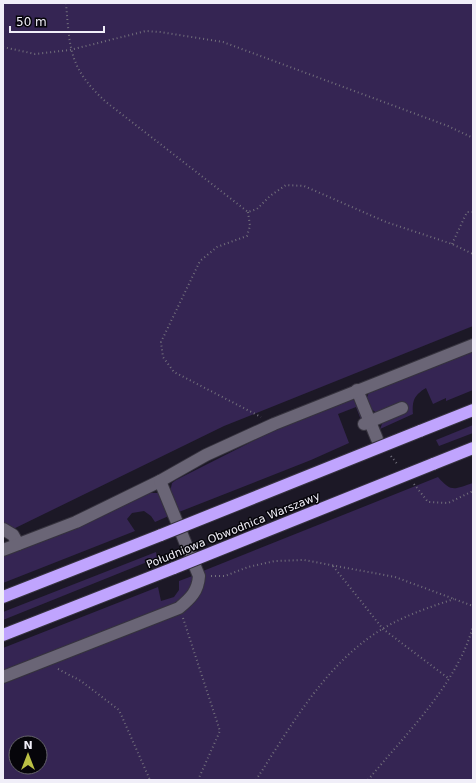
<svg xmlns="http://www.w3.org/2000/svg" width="476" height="783" font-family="'DejaVu Sans',sans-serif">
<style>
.green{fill:#352553;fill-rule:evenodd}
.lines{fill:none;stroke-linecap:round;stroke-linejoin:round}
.minor-casing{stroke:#36333e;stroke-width:14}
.highway-casing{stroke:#36333e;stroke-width:14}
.path{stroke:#726f7b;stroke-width:2;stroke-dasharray:1 3;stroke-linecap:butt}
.minor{stroke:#6a6576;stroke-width:12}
.highway{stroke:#c0a4fe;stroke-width:12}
.highway-bridge-casing{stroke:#36333e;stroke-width:14;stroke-linecap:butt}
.highway-bridge{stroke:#c0a4fe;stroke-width:12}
.labels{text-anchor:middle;stroke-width:3;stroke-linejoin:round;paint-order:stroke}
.street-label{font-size:11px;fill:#f0eef8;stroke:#06050a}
</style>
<rect width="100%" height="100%" fill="#1c1826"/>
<g class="green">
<path d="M3 3H473V326L224 426 3 534Z"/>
<path d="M473 349V390L446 401V398L433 404 426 388C414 395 412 401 413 414L380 429 384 419 369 407 366 400 369 392Z"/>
<path d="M349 398 354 399 364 416 361 420 356 407 338 414 349 443 311 460 179 512 170 492 172 483 176 480 277 429Z"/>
<path d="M473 425V433L439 446 436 440Z"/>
<path d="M438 477C452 493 454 489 473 483V780H3V684L64 659 195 599 203 571ZM16 743H40V767H16Z"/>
<path d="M148 493H158L171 515 155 522 151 516 144 511 132 513 127 519 135 531 3 583V554Z"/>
<path d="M156 552 157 558 3 620V612Z"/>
<path d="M195 575 193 590 182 603 3 674V648L158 587 161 601 174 597 179 590V581Z"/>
</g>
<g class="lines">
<defs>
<g id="minor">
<path d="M357 390 377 439"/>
<path d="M364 424 402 408"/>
<path d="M3 529 13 535 18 544"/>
<path d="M3 550 76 522 160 481 206 455 274 424 473 345"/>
<path d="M3 677 179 608C191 598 198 591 199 576L160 481"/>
</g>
<g id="highway">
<path d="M420 431 473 410"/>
<path d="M433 464 473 448"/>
<path d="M3 597 161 535"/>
<path d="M3 635 174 568"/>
</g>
</defs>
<use href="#minor" class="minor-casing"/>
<use href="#highway" class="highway-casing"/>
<g class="path">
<path d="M66 3C70 50 69 68 106 102L248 212 257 209 270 196 286 185 304 186 386 222 452 244 473 254"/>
<path d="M3 47 35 54 70 50 146 31 160 32 223 42 448 126 473 138"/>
<path d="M248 212 250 226 247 236 217 247 200 261 161 342 163 357 174 372 261 417"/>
<path d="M452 244 467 212H473"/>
<path d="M391 456 398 465"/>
<path d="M414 484 428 502 448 503 473 491"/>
<path d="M333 566 383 629 448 678"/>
<path d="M211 576H225L248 567 275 561 304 560 395 577 473 606"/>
<path d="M183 618 220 731 198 780"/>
<path d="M58 669 81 681 119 710 150 780"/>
<path d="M256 780C291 726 327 661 384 628 406 615 430 607 454 599"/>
<path d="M368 780C405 735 458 683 473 626"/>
</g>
<use href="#minor" class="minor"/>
<use href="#highway" class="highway"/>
<defs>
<g id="highway-bridge">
<path d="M161 535 420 431"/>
<path d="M174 568 433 464"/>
</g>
</defs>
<use href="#highway-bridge" class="highway-bridge-casing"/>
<use href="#highway-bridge" class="highway-bridge"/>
</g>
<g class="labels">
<g class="street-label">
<text transform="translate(233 530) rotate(-22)" y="4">Południowa Obwodnica Warszawy</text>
</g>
</g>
<rect width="476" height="783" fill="none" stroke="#f0eef8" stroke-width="8"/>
<g transform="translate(28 755)"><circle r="19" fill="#06050a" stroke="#646269"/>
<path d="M0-3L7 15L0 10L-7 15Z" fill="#bbc044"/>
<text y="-6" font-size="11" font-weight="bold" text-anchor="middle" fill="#f0eef8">N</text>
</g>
<path d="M10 26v6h94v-6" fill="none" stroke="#f0eef8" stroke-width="2"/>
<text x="16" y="26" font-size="12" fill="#f0eef8" stroke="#06050a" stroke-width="3" paint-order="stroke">50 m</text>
</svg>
